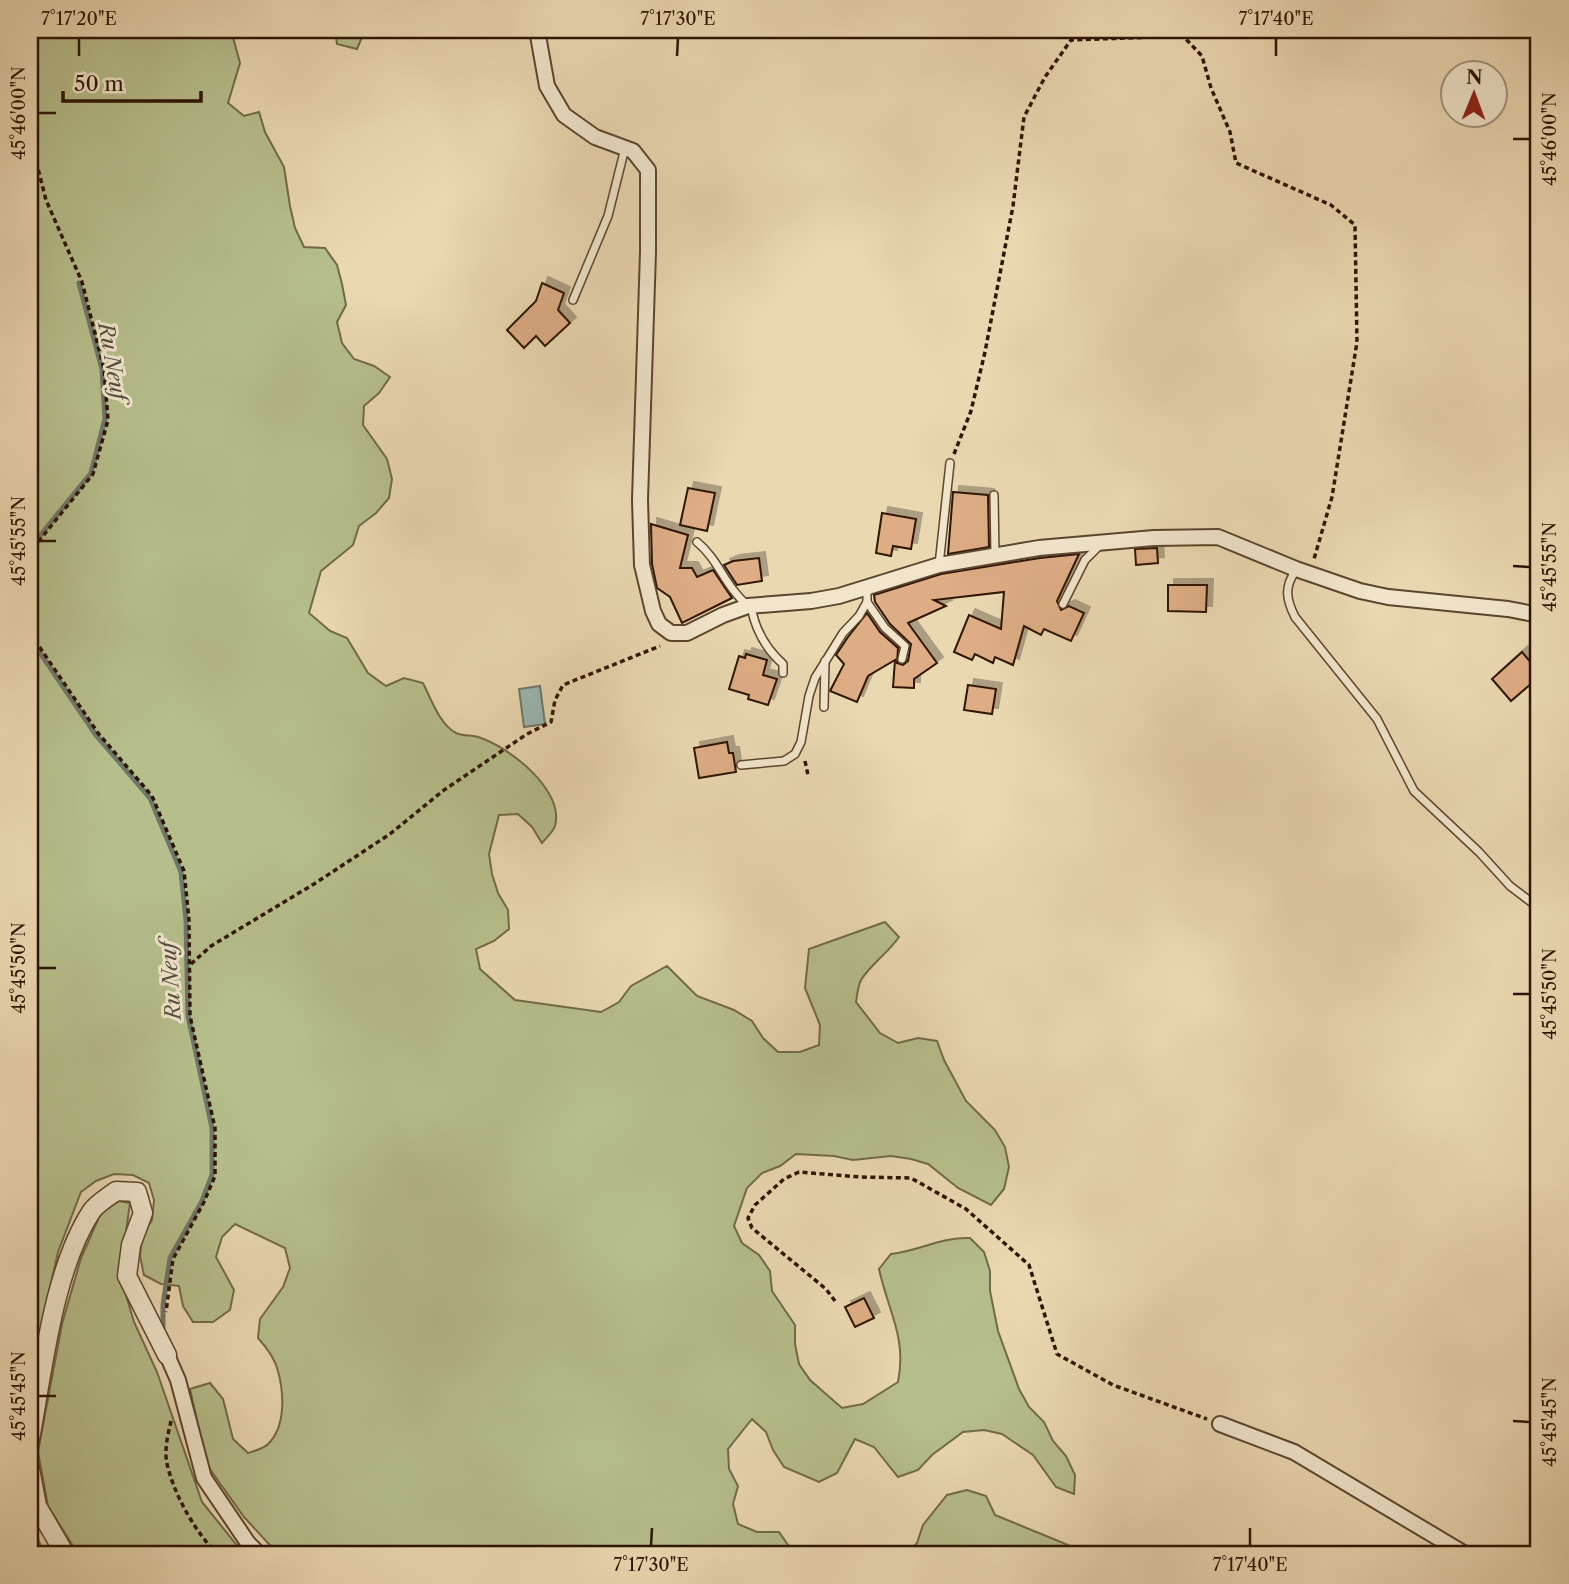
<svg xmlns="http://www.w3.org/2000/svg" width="1569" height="1584" font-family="'Libre Caslon Text',serif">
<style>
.green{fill:#b6bf8c;stroke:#726a48;stroke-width:2}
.water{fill:#99b9b2;stroke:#6e776c;stroke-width:2}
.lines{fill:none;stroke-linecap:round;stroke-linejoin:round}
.stream{stroke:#6e776c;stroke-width:5}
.building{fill:#dead85;stroke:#2d1403;stroke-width:2;filter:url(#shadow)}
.service-casing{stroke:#5c452e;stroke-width:10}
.minor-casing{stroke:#5c452e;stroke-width:18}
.tertiary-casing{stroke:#5c452e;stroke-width:21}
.path{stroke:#2d1403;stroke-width:3.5;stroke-dasharray:5 3.5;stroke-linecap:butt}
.service{stroke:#f1e6cc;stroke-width:7}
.minor{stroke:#f1e6cc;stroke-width:14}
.tertiary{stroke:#f1e6cc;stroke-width:18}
.ticks{fill:none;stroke:#2d1403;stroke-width:2.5}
.labels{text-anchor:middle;stroke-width:6;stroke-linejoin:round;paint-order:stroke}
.water-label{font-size:21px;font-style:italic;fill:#534e40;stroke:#f1e6cc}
.neatline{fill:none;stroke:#2d1403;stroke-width:2.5}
.ticks-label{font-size:18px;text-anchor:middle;fill:#2d1403}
</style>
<defs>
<filter id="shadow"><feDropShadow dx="6" dy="-6" stdDeviation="0" flood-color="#0004"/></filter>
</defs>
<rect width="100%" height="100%" fill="#ead8b1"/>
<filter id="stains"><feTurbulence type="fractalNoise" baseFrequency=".00286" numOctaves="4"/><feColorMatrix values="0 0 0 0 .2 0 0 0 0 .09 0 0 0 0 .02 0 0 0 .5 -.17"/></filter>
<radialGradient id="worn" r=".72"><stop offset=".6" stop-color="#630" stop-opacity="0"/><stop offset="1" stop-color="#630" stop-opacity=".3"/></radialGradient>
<g class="green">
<path d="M30 30H231L240 63 228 103 244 116 259 112 265 132 284 167 290 206 295 228 304 247 325 248 337 265 342 284 346 305 337 322 342 343 354 359 374 366 390 377 379 393 364 406 363 425 387 459 392 479 389 498 376 513 359 526 353 545 321 571 309 613 330 631 347 638 368 673 386 686 404 678 423 683C431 699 440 725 456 733 462 736 471 735 478 737 508 746 565 790 555 826 553 832 546 838 542 843L532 827 518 814 499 815 489 854 492 874 498 893 508 910 509 929 494 941 476 949 480 969 515 1000 601 1012 619 1002 631 986 667 966 697 996 734 1010 752 1021 763 1038 778 1052H800L819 1045 820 1025 805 988 809 949 885 922 899 937C888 953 870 965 861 980 858 986 857 995 856 1002L880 1033 898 1043 918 1038 937 1041 944 1060 966 1101 995 1130 1005 1147 1009 1167 1004 1189 991 1205 958 1188 928 1164 911 1159 891 1156 853 1160 834 1156 796 1154 780 1166 762 1173 747 1188 734 1226 742 1243 759 1255 770 1271 772 1291 795 1325V1344L799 1364 810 1380 842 1408 863 1404 898 1382C907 1337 888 1311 879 1269L891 1254C919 1251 940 1237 970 1238L984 1252 990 1271V1291L998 1331 1019 1389 1029 1407 1044 1422 1053 1441 1066 1456 1075 1475 1074 1494 1056 1487 1033 1455 1002 1434 984 1430 963 1432 932 1455 918 1470 898 1477 874 1447 855 1439 837 1473 819 1482 784 1467 773 1450 766 1432 752 1419 728 1449 729 1469 738 1486 733 1504 738 1524 757 1532H779L790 1548 791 1554H278L244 1517 207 1465 190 1389 210 1383 223 1399 233 1439 248 1453C254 1451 263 1449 268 1444 286 1427 284 1393 278 1371 275 1358 267 1348 258 1338L260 1319 283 1287 290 1268 285 1248 235 1224 222 1237 216 1257 234 1290 230 1310 213 1322H193L183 1306 179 1286 161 1284 144 1275 140 1256 142 1236 152 1220 154 1200 149 1183 133 1175 114 1174 96 1181 81 1192 58 1252 30 1377Z"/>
<path d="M335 30H365L357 49 337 44Z"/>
<path d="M119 1201 130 1203 120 1275 134 1322 157 1372 202 1502 244 1554H78L48 1506 38 1452 62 1324 81 1258 101 1213Z"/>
<path d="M967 1490 986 1496 995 1515 1068 1545 1080 1554H907L917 1543 923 1525 947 1495Z"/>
<path d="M30 1518 44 1554H30Z"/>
</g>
<path class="water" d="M540 686 545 724 524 727 519 689Z"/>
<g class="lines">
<g class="stream">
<path d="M30 548 91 473 105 419 102 369 79 283"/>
<path d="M30 638 96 735 150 798 181 872 186 920 188 1016 212 1128V1175L202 1201 170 1258 163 1305V1334"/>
</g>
</g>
<g class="building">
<path d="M542 283 564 293 558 310 570 323 545 346 536 336 524 348 507 330 536 301Z"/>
<path d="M688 488 715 493 707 531 680 525Z"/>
<path d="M953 492 988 495 989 547 948 554Z"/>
<path d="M882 513 916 519 911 549 893 546 891 556 876 553Z"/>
<path d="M651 524 688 535 680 568H692L697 577 713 570 732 598 682 623 670 597 657 588 652 564Z"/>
<path d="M1157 548 1158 563 1136 565 1135 549Z"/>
<path d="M1079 554 1057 601 1061 610 1069 606 1084 613 1071 641 1044 629 1041 635 1024 626 1013 665 995 657 993 663 975 654 972 660 954 652 969 615 1001 629 1004 592 934 600 946 606 908 623 937 663 914 679V688L893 687 895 660 868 676 857 702 830 691 844 664 836 655 848 637 867 613 880 632 898 648 897 663 903 665 908 661 911 644 890 624 875 602 874 595 941 574 1040 558Z"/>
<path d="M759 558 762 581 737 585 724 565 733 561Z"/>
<path d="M1168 585H1207L1206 612 1168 611Z"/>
<path d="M1522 652 1539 672V677L1511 701 1492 679Z"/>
<path d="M746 654 767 660 763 675 777 679 768 705 748 699 749 695 729 689 739 656 745 658Z"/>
<path d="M968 685 996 689 992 714 964 710Z"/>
<path d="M727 742 729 753H733L736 772 699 778 694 748Z"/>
<path d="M864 1298 874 1318 855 1327 845 1307Z"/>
</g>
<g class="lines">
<defs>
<g id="service">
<path d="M573 300 608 216 625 148"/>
<path d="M994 495 995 554"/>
<path d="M697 542C719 560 724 585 748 606"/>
<path d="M939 565 950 463"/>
<path d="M1296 570C1284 587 1286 599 1295 617L1377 719 1414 791 1479 852 1510 886 1539 908"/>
<path d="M867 602 885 628 905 646 902 659"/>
<path d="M1063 604 1085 560 1100 545"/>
<path d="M751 606C755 630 765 648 783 664V673"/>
<path d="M824 707 825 661"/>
<path d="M741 765 784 761 795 754 801 742 809 696 815 678 843 633 859 616 867 602V587"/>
</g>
<g id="minor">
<path d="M537 30 547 86 564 115 595 137 633 151 648 170V252L640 500 642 565 653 611 659 624 671 633H687L723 615 748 606 811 601 839 596 939 565 1039 548 1154 538 1218 537 1296 569 1360 591 1388 597 1508 609 1539 615"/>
<path d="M167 1355 178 1380 204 1478 248 1543 259 1554"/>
<path d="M1220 1424 1294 1452 1465 1554"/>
</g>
<g id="tertiary">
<path d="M30 1439C43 1370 53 1271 91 1212 96 1204 108 1197 116 1191L137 1192 143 1213 131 1245 127 1276 167 1355"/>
<path d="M30 1469 37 1506 65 1554"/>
</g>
</defs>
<use href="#service" class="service-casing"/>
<use href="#minor" class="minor-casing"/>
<use href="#tertiary" class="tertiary-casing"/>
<g class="path">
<path d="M30 137 46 200 82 282 104 369 108 420 93 474 30 552"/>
<path d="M954 454 971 411 985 352 1013 206 1024 117 1045 77 1071 40 1183 36 1202 56 1211 88 1230 132 1236 163 1331 205 1355 225 1357 342 1332 497 1314 559"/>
<path d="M30 633 98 733 152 796 184 871 189 920 190 1016 215 1128V1176L204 1202 173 1259 166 1312"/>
<path d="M805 761 808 775"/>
<path d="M191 964 211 946 314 884 390 834 444 790 527 734 551 722 555 700 563 685 660 646"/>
<path d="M835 1301 826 1289 752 1228 748 1218 755 1205 784 1179 799 1172 860 1177 911 1178 966 1209 1029 1265 1057 1354 1113 1385 1207 1419"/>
<path d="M171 1421C168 1434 164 1450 167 1464 175 1497 195 1531 217 1554"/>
</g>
<use href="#service" class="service"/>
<use href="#minor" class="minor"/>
<use href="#tertiary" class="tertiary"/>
</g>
<path class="ticks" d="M79 56V38M677 56 678 38M1276 56V38M38 113H56M1513 139H1530M38 541H56M1513 566 1530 567M38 968H56M1513 994H1530M38 1396H56M1513 1421 1530 1422M651 1546 652 1528M1250 1546V1528"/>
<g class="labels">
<g class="water-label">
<text transform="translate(112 361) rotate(80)" y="7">Ru Neuf</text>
<text transform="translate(171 981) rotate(-94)" y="7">Ru Neuf</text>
</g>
</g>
<rect width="1569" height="1584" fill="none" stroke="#ead8b1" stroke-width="77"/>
<g transform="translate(1474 94) rotate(1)"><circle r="33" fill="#f1e6cc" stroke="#a3927c" stroke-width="2"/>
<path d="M0-5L12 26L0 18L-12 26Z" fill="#8f2418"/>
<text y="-10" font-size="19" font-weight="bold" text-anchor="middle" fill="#2d1403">N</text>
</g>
<path d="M63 91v10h138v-10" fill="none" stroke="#2d1403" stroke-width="3.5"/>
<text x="74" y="91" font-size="21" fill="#2d1403" stroke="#f1e6cc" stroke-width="5" paint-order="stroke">50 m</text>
<rect x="38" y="38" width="1492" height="1508" class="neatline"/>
<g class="ticks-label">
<text x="79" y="25">7°17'20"E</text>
<text x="678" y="25">7°17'30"E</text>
<text x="1276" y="25">7°17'40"E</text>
<text transform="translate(19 113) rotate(-90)" y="6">45°46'00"N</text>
<text transform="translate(1550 139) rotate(-90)" y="6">45°46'00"N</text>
<text transform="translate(19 541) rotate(-90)" y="6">45°45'55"N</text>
<text transform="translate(1550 567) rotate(-90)" y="6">45°45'55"N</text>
<text transform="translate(19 968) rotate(-90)" y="6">45°45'50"N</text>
<text transform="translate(1550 994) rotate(-90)" y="6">45°45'50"N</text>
<text transform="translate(19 1396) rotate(-90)" y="6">45°45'45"N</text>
<text transform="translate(1550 1422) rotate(-90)" y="6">45°45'45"N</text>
<text x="651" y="1571">7°17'30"E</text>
<text x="1250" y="1571">7°17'40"E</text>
</g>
<rect width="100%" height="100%" filter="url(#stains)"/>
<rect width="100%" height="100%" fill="url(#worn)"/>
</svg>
